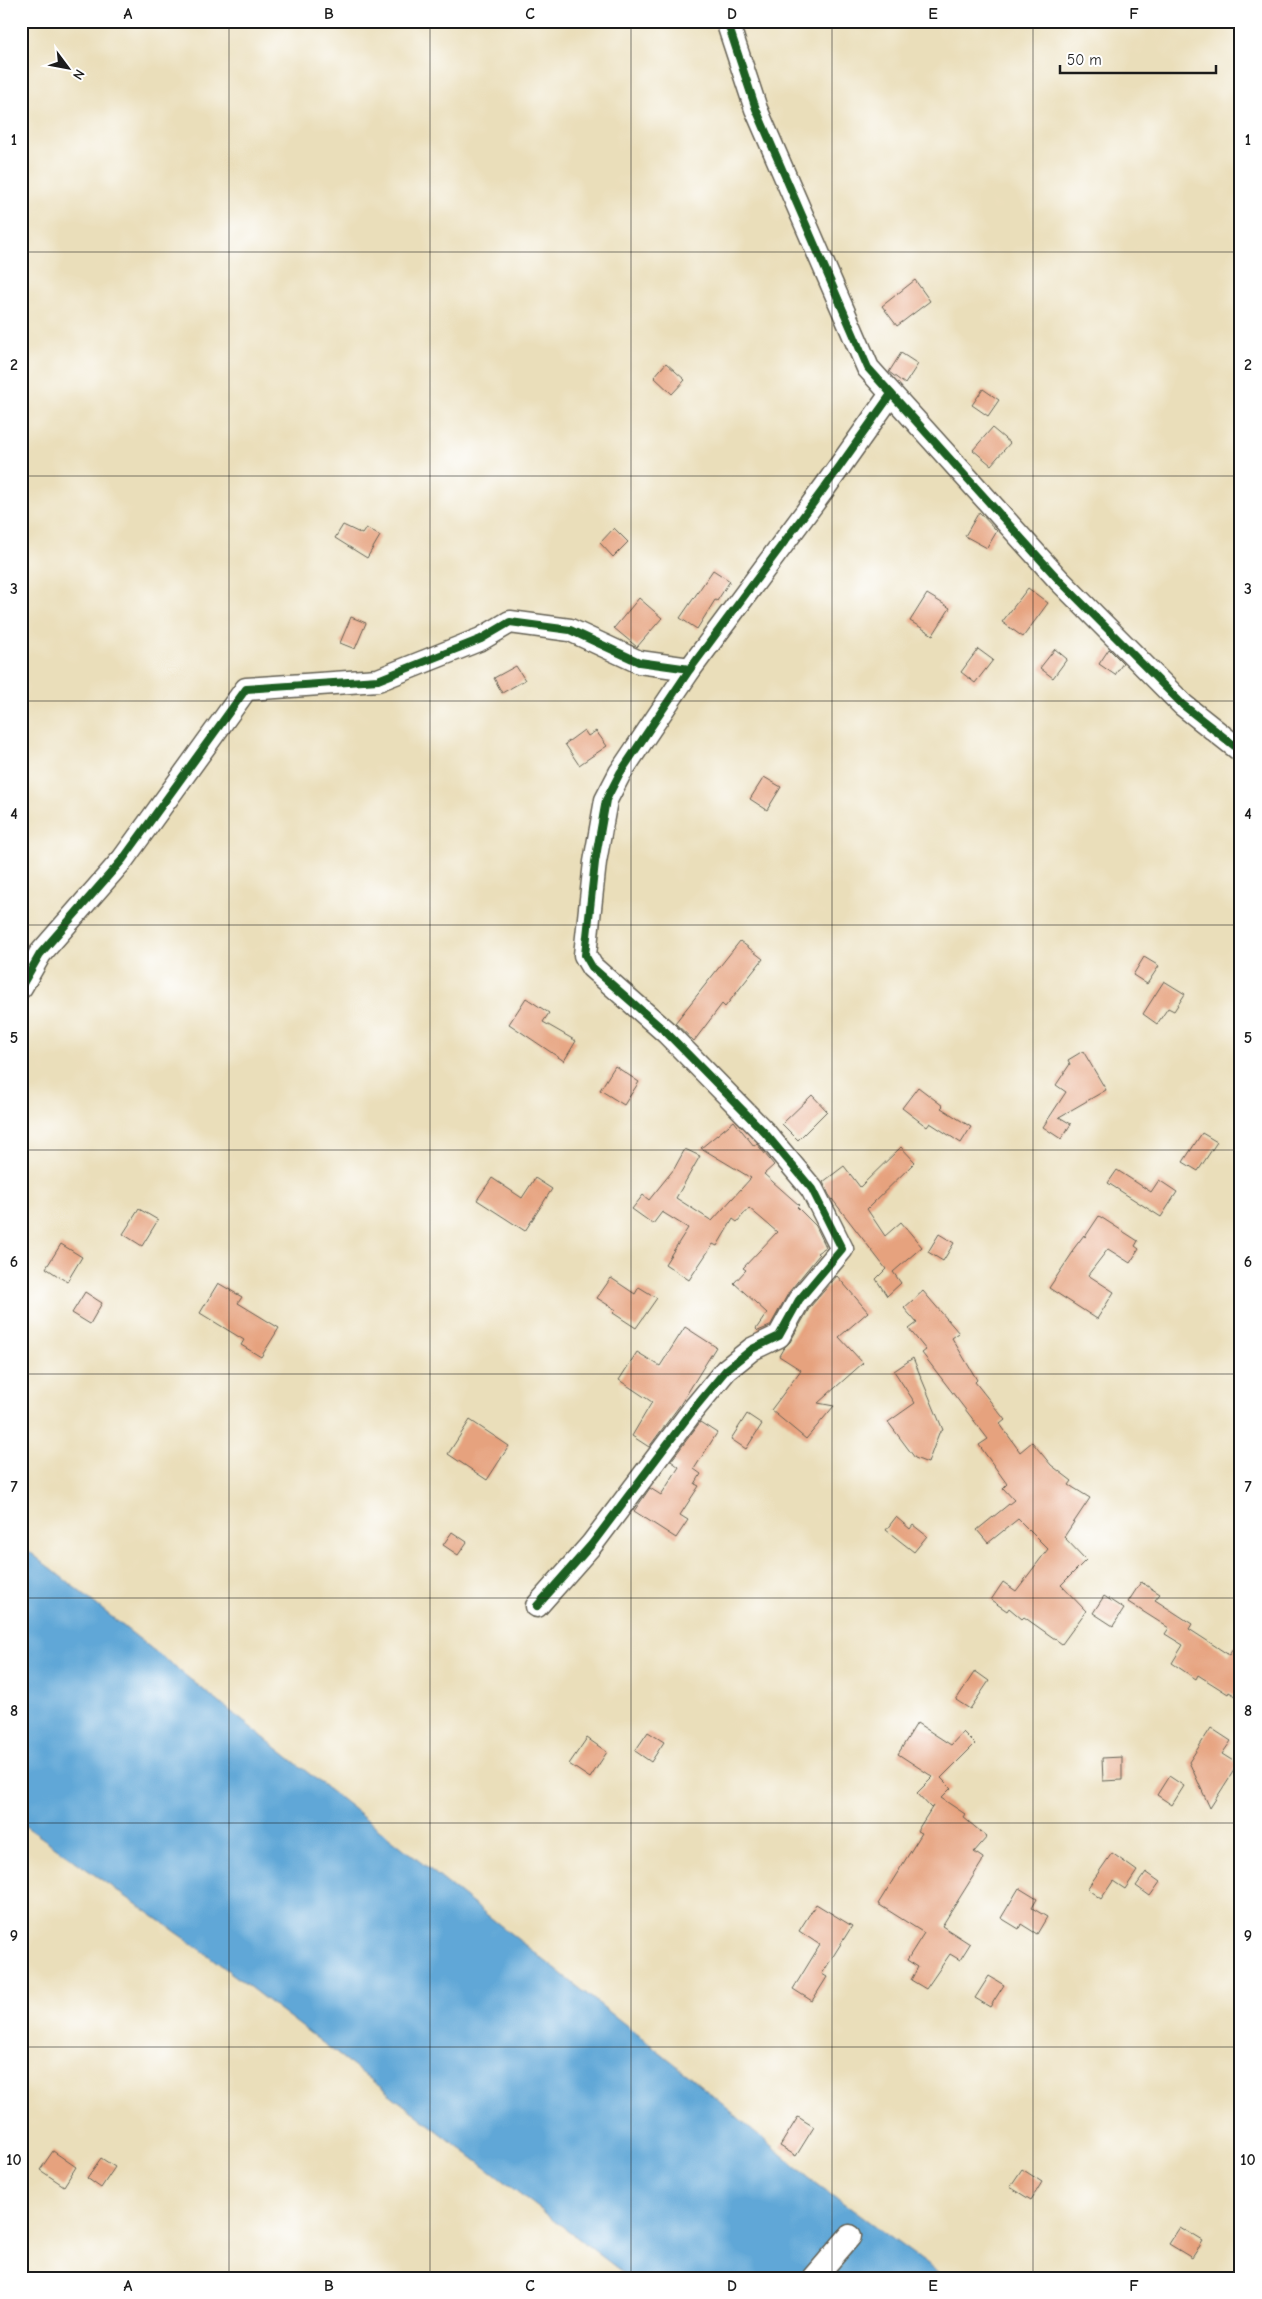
<svg xmlns="http://www.w3.org/2000/svg" width="1262" height="2299" font-family="'Comic Neue',sans-serif">
<style>
.water{fill:#61a7d7;stroke:#3e627a}
.building{fill:#e6a27e}
.lines{fill:none;stroke-linecap:round;stroke-linejoin:round}
.minor-casing{stroke:#646053;stroke-width:25}
.minor{stroke:#fff;stroke-width:22}
.cycleway-casing{stroke:#fff;stroke-width:11}
.cycleway{stroke:#1b5e20;stroke-width:8}
.grid{fill:none;stroke:#1c1c1c;stroke-width:1;stroke-opacity:0.55}
.neatline{fill:none;stroke:#1c1c1c;stroke-width:2}
.grid-label{font-size:16px;text-anchor:middle;font-weight:bold;fill:#1c1c1c}
</style>
<rect width="100%" height="100%" fill="#fff"/>
<filter id="ink" filterUnits="userSpaceOnUse"><feTurbulence type="fractalNoise" baseFrequency=".02" numOctaves="2"/><feDisplacementMap in="SourceGraphic" scale="10" xChannelSelector="R" yChannelSelector="G"/><feConvolveMatrix kernelMatrix="1 2 1 2 8 2 1 2 1" color-interpolation-filters="sRGB"/></filter>
<filter id="wash" filterUnits="userSpaceOnUse"><feTurbulence type="fractalNoise" baseFrequency=".0096" numOctaves="4" result="noise"/><feDisplacementMap in="SourceGraphic" scale="20" xChannelSelector="R" yChannelSelector="G"/><feGaussianBlur stdDeviation="1.12" result="paint"/><feColorMatrix in="noise" values="0 0 0 0 0 0 0 0 0 0 0 0 0 0 0 0 0 1.4 0 .05"/><feComposite in="paint" operator="in"/></filter>
<g filter="url(#wash)">
<rect width="100%" height="100%" fill="#eadeba"/>
<path class="water" d="M21 1545 680 2068 809 2178 946 2278H630L196 1946 21 1823Z"/>
<g id="blocks">
<g class="building">
<path d="M915 280 930 301 897 326 882 306Z"/>
<path d="M901 353 918 364 905 384 889 372Z"/>
<path d="M666 363 685 380 672 394 654 377Z"/>
<path d="M983 389 999 400 988 416 972 405Z"/>
<path d="M992 428 1010 443 991 465 973 450Z"/>
<path d="M979 512 997 531 987 548 965 536Z"/>
<path d="M343 525 362 534 366 528 380 536 367 558 335 538Z"/>
<path d="M614 528 628 542 613 557 600 543Z"/>
<path d="M713 570 730 581 717 601 715 600 697 629 680 618Z"/>
<path d="M1028 588 1048 603 1023 637 1002 622Z"/>
<path d="M927 594 950 608 933 635 910 621Z"/>
<path d="M639 598 662 618 637 647 614 628Z"/>
<path d="M351 617 366 623 355 649 340 643Z"/>
<path d="M978 649 993 660 975 683 961 672Z"/>
<path d="M1055 649 1067 659 1053 678 1040 668Z"/>
<path d="M1109 649 1123 663 1115 675 1099 664Z"/>
<path d="M516 666 525 680 502 693 494 678Z"/>
<path d="M584 730 588 736 596 731 607 746 579 765 565 744Z"/>
<path d="M764 777 781 787 767 810 750 799Z"/>
<path d="M740 941 763 959 725 1007 722 1004 694 1041 675 1023Z"/>
<path d="M1144 957 1159 966 1147 984 1133 975Z"/>
<path d="M1164 981 1185 994 1174 1011 1168 1008 1157 1024 1143 1014Z"/>
<path d="M526 998 549 1013 543 1022 576 1041 564 1061 509 1024Z"/>
<path d="M1083 1051 1106 1090 1059 1117 1071 1124 1061 1139 1043 1127 1066 1092 1056 1085 1070 1064 1068 1060Z"/>
<path d="M615 1066 639 1082 624 1105 600 1090Z"/>
<path d="M918 1087 943 1106 941 1108 971 1127 961 1143 930 1123 927 1127 902 1108Z"/>
<path d="M812 1095 827 1111 798 1140 782 1124Z"/>
<path d="M734 1121 754 1146 757 1144 774 1165 764 1174 799 1205 797 1207 816 1226 826 1247 817 1253 819 1255 789 1292 770 1326 758 1331 756 1329 767 1313 734 1283 746 1270 743 1268 777 1232 749 1208 737 1222 733 1219 717 1246 713 1244 689 1280 665 1264 688 1228 662 1212 653 1224 632 1209 643 1195 649 1200 674 1169 685 1149 700 1156 676 1198 712 1221 751 1178 701 1148Z"/>
<path d="M1202 1133 1217 1142 1198 1171 1183 1162Z"/>
<path d="M901 1147 915 1162 867 1209 885 1236 901 1222 922 1247 893 1272 901 1283 887 1296 876 1279 886 1269 829 1195 823 1182 844 1166 860 1187Z"/>
<path d="M1117 1170 1151 1192 1159 1180 1177 1192 1161 1217 1108 1183Z"/>
<path d="M492 1178 522 1198 535 1178 552 1189 525 1231 477 1200Z"/>
<path d="M139 1209 158 1220 142 1246 123 1234Z"/>
<path d="M1099 1216 1138 1241 1135 1246 1139 1249 1130 1263 1108 1249 1088 1275 1114 1292 1097 1319 1049 1288 1073 1252 1072 1251 1084 1235 1085 1237Z"/>
<path d="M939 1234 954 1243 943 1261 928 1252Z"/>
<path d="M61 1244 82 1257 67 1282 46 1268Z"/>
<path d="M837 1276 868 1312 839 1337 863 1363 818 1403 834 1406 806 1439 771 1410 801 1370 779 1356 783 1349 790 1342 810 1307Z"/>
<path d="M611 1278 635 1294 639 1287 657 1298 636 1328 613 1313 616 1310 597 1298Z"/>
<path d="M218 1283 242 1297 238 1303 279 1328 261 1357 241 1345 244 1340 200 1313Z"/>
<path d="M923 1291 959 1333 952 1338 977 1380 975 1382 1005 1420 1000 1424 1020 1452 1032 1442 1051 1465 1072 1481 1069 1485 1090 1498 1064 1537 1086 1560 1061 1585 1086 1611 1062 1644 1024 1617 1022 1619 1009 1608 1007 1611 991 1600 1003 1582 1016 1591 1048 1549 1018 1519 988 1543 977 1530 1014 1500 1003 1488 1007 1484 979 1445 988 1439 922 1353 926 1350 909 1329 917 1323 904 1308Z"/>
<path d="M85 1292 102 1303 90 1324 72 1313Z"/>
<path d="M685 1327 716 1347 680 1405 649 1447 632 1436 652 1402 619 1380 637 1352 660 1366Z"/>
<path d="M913 1358 943 1430 939 1433 928 1463 915 1458 888 1422 915 1403 894 1371Z"/>
<path d="M747 1414 762 1424 746 1449 731 1439Z"/>
<path d="M470 1420 509 1446 487 1480 448 1454Z"/>
<path d="M700 1422 717 1433 694 1469 701 1474 695 1484 699 1486 680 1515 688 1520 676 1538 634 1511 650 1488 661 1495 679 1467 671 1461Z"/>
<path d="M896 1517 910 1529 913 1525 927 1536 914 1552 886 1530Z"/>
<path d="M452 1532 467 1542 458 1555 443 1545Z"/>
<path d="M1141 1582 1160 1594 1155 1600 1192 1624 1189 1629 1229 1655 1241 1637V1699L1229 1692 1228 1694 1198 1675 1196 1679 1172 1663 1183 1645 1165 1634 1169 1628 1128 1602Z"/>
<path d="M1104 1596 1124 1609 1113 1626 1093 1613Z"/>
<path d="M975 1671 989 1681 970 1709 956 1700Z"/>
<path d="M917 1723 951 1745 963 1732 975 1744 941 1778 951 1788 941 1798 965 1814 963 1817 987 1837 974 1852 983 1858 982 1862 942 1926 970 1944 960 1960 950 1954 926 1989 911 1980 918 1967 907 1960 924 1933 878 1904 922 1833 917 1831 933 1806 931 1808 917 1793 933 1777 898 1754Z"/>
<path d="M1211 1728 1231 1741 1222 1754 1238 1764 1210 1808 1189 1762Z"/>
<path d="M648 1732 664 1742 651 1762 635 1751Z"/>
<path d="M587 1738 607 1752 590 1778 569 1764Z"/>
<path d="M1122 1757V1780L1103 1781 1102 1758Z"/>
<path d="M1169 1776 1184 1786 1172 1805 1157 1795Z"/>
<path d="M1112 1853 1137 1871 1125 1889 1113 1881 1101 1899 1087 1889Z"/>
<path d="M1146 1872 1160 1882 1150 1896 1136 1886Z"/>
<path d="M1019 1888 1037 1899 1032 1908 1047 1917 1037 1934 1021 1924 1019 1929 1001 1918Z"/>
<path d="M816 1904 852 1926 822 1974 827 1977 812 2001 793 1989 820 1945 799 1931Z"/>
<path d="M989 1976 1004 1985 990 2007 975 1998Z"/>
<path d="M798 2117 814 2127 796 2156 780 2146Z"/>
<path d="M53 2151 76 2167 64 2186 40 2170Z"/>
<path d="M101 2158 115 2167 101 2188 87 2178Z"/>
<path d="M1022 2169 1042 2182 1031 2200 1010 2187Z"/>
<path d="M1180 2227 1203 2241 1192 2258 1169 2244Z"/>
</g>
</g>
</g>
<g filter="url(#ink)">
<use href="#blocks" fill-opacity="0" stroke="#646053" stroke-width="1"/>
<g class="lines">
<defs>
<g id="minor">
<path d="M727 21 756 109 868 368 1059 580 1183 705 1241 751"/>
<path d="M21 987 40 954 123 859 246 689 378 680 481 639 510 622 570 630 639 662 690 669"/>
<path d="M537 1606 592 1544 693 1410 726 1370 752 1349 779 1336 799 1300 842 1249 812 1189 765 1133 667 1033 592 967 585 955 595 862 606 800 620 773 690 669 825 487 891 394"/>
<path d="M814 2278 850 2236"/>
</g>
</defs>
<use href="#minor" class="minor-casing"/>
<use href="#minor" class="minor"/>
<defs>
<g id="cycleway">
<path d="M727 21 756 109 868 368 1059 580 1183 705 1241 751"/>
<path d="M21 987 40 954 123 859 246 689 378 680 481 639 510 622 570 630 639 662 690 669"/>
<path d="M537 1606 592 1544 693 1410 726 1370 752 1349 779 1336 799 1300 842 1249 812 1189 765 1133 667 1033 592 967 585 955 595 862 606 800 620 773 690 669 825 487 891 394"/>
</g>
</defs>
<use href="#cycleway" class="cycleway-casing"/>
<use href="#cycleway" class="cycleway"/>
</g>
</g>
<path class="grid" d="M229 21V2278M430 21V2278M631 21V2278M832 21V2278M1033 21V2278M21 252H1241M21 476H1241M21 701H1241M21 925H1241M21 1150H1241M21 1374H1241M21 1598H1241M21 1823H1241M21 2047H1241"/>
<rect width="1262" height="2299" fill="none" stroke="#fff" stroke-width="55"/>
<g transform="translate(68 68) rotate(122)" stroke="#ffffff" stroke-width="4" paint-order="stroke">
<path d="M0-4L9 19L0 12L-9 19Z" fill="#1c1c1c"/>
<text y="-8" font-size="14" font-weight="bold" text-anchor="middle" fill="#1c1c1c">N</text>
</g>
<path d="M1060 65v8h156v-8" fill="none" stroke="#1c1c1c" stroke-width="2.5"/>
<text x="1067" y="65" font-size="15" fill="#1c1c1c" stroke="#ffffff" stroke-width="4" paint-order="stroke">50 m</text>
<rect x="28" y="28" width="1206" height="2244" class="neatline"/>
<g class="grid-label">
<text x="128" y="19">A</text>
<text x="329" y="19">B</text>
<text x="530" y="19">C</text>
<text x="732" y="19">D</text>
<text x="933" y="19">E</text>
<text x="1134" y="19">F</text>
<text x="14" y="145">1</text>
<text x="1248" y="145">1</text>
<text x="14" y="370">2</text>
<text x="1248" y="370">2</text>
<text x="14" y="594">3</text>
<text x="1248" y="594">3</text>
<text x="14" y="819">4</text>
<text x="1248" y="819">4</text>
<text x="14" y="1043">5</text>
<text x="1248" y="1043">5</text>
<text x="14" y="1267">6</text>
<text x="1248" y="1267">6</text>
<text x="14" y="1492">7</text>
<text x="1248" y="1492">7</text>
<text x="14" y="1716">8</text>
<text x="1248" y="1716">8</text>
<text x="14" y="1941">9</text>
<text x="1248" y="1941">9</text>
<text x="14" y="2165">10</text>
<text x="1248" y="2165">10</text>
<text x="128" y="2291">A</text>
<text x="329" y="2291">B</text>
<text x="530" y="2291">C</text>
<text x="732" y="2291">D</text>
<text x="933" y="2291">E</text>
<text x="1134" y="2291">F</text>
</g>
</svg>
